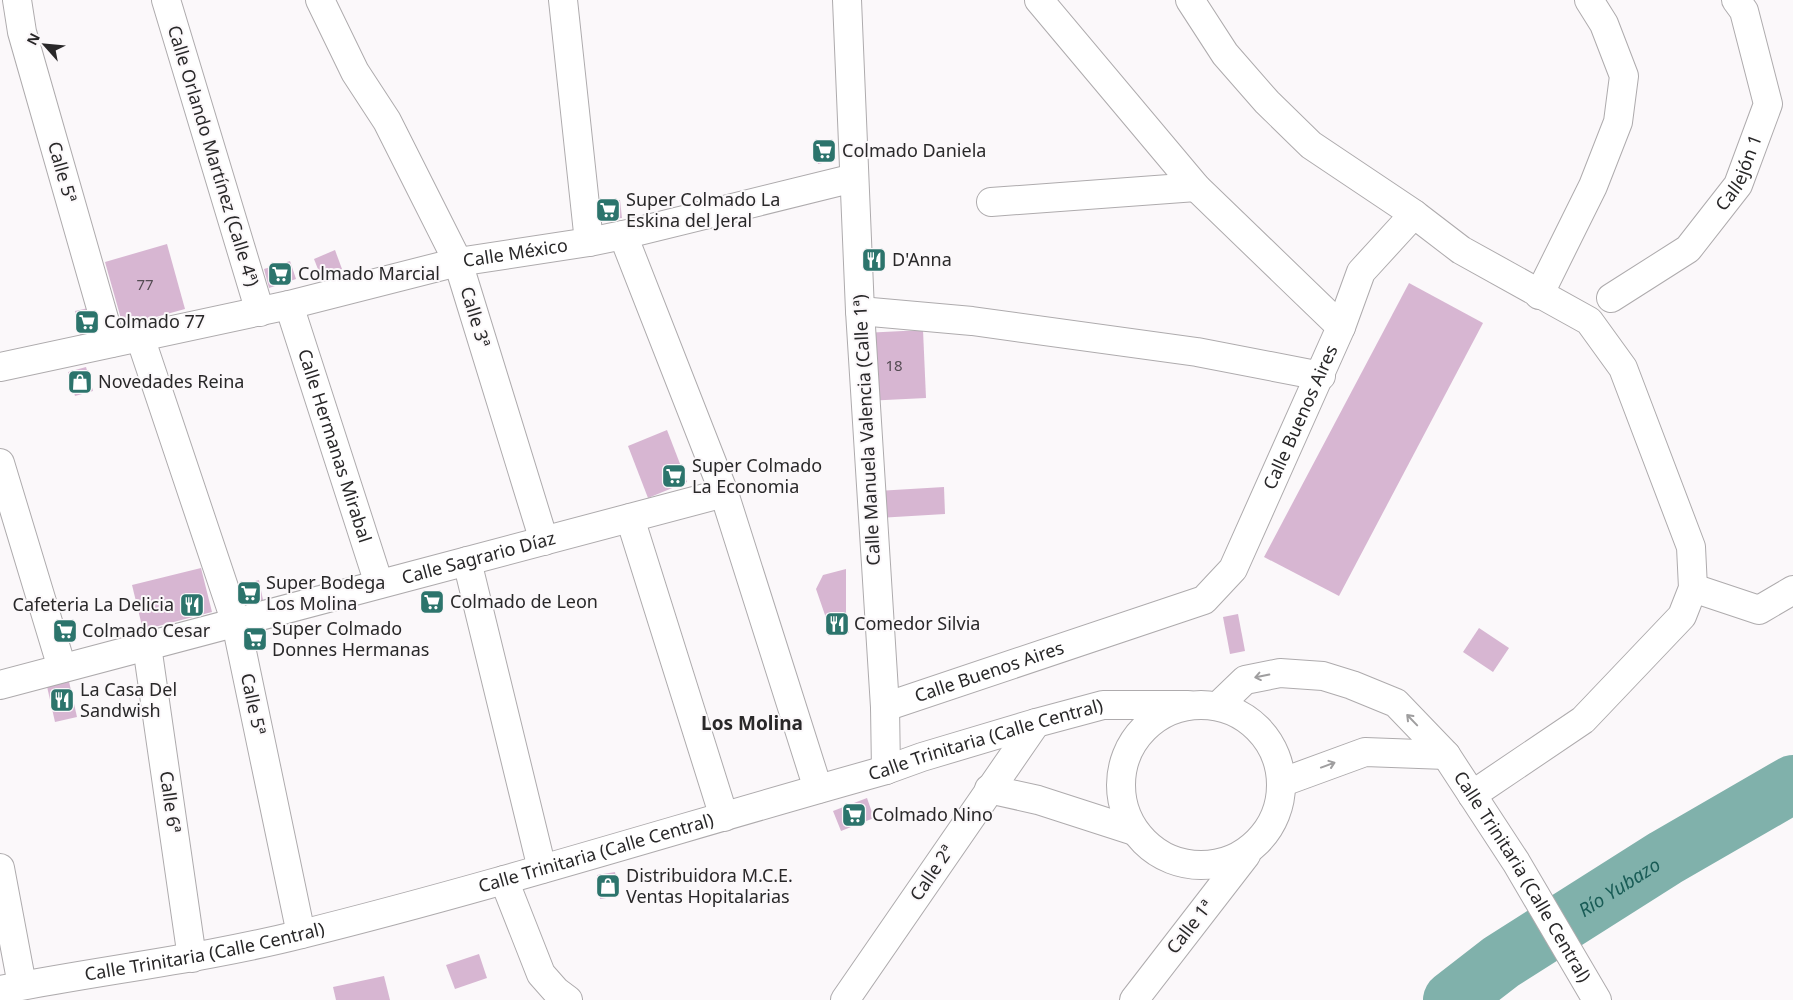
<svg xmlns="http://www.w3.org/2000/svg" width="1793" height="1000" font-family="'Noto Sans',sans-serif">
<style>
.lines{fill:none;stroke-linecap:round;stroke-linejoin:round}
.river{stroke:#80b1ab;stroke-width:58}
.building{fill:#d7b6d2}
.minor-casing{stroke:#aeabad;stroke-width:30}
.minor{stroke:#fff;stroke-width:28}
.oneway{stroke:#9f9e9f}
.labels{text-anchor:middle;stroke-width:4;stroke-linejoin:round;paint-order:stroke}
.number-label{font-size:15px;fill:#544c53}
.poi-label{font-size:18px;fill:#292829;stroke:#fbf8fa;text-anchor:start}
.street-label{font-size:18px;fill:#292829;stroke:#fbf8fa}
.neighbourhood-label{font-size:19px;font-weight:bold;fill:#292829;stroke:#fbf8fa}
.water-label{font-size:19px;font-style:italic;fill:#195c56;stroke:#fbf8fa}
</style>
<rect width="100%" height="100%" fill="#fbf8fa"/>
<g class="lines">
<path class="river" id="s1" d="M1452 1000 1501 962 1665 858 1793 784"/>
</g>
<g class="building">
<path d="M831 139 835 160 818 164 814 142Z"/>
<path d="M620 200 622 218 595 220 594 202Z"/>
<path d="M167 244 185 309 123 326 105 262Z"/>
<path d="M335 250 342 269 321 277 314 259Z"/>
<path d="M867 250 881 251V268H866Z"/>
<path d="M290 261 296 279 269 288 264 269Z"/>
<path d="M1409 283 1483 323 1339 596 1264 557Z"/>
<path d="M93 307 100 334 81 338 75 311Z"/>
<path d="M923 330 926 398 865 401 863 333Z"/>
<path d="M86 367 93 391 75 396 68 372Z"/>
<path d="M667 430 687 482 648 498 628 446Z"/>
<path d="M944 487 945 514 878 518 877 491Z"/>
<path d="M201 568 212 612 143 630 132 585Z"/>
<path d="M846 569V612L849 633 828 636 825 615 816 589 823 575Z"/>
<path d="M259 580 263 600 240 606 234 586Z"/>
<path d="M440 592 444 605 425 612 420 599Z"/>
<path d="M1238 614 1245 651 1230 654 1223 617Z"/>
<path d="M59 623H69L71 638 60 639Z"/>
<path d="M1479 628 1509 648 1493 672 1463 652Z"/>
<path d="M261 630 265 643 248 648 245 634Z"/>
<path d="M68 677 77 717 55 722 46 682Z"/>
<path d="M867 798 874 818 841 831 833 811Z"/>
<path d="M615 872 619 896 600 899 597 875Z"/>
<path d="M479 954 487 978 455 989 446 965Z"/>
<path d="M384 976 390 1000H336L333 987Z"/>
</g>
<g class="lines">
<defs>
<g id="minor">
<path d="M17 0 22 32 111 343"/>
<path d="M166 0 260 312"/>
<path d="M320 0 355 72 387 121 458 262 544 541"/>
<path d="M563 0 589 242"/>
<path d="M847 0 860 311 885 707 886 770"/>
<path d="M1190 0 1225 54 1267 102 1311 145 1414 214"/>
<path d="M991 202 1196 187"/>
<path d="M623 235 724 493 818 789"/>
<path d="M1539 295 1593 186 1618 122 1624 76 1604 24 1589 0"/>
<path id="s2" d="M1611 298 1688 249 1738 185 1768 104 1744 11 1736 0"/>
<path id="s3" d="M289 305 379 584"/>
<path d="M860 311 972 321 1197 352 1321 376"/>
<path d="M1341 327 1361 272 1414 214 1461 250 1589 321 1623 368 1691 547 1693 588 1682 616 1583 720 1472 795"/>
<path d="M140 337 236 623 301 934"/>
<path id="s4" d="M0 367 289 305 458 262 589 242 623 235 854 178"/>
<path d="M0 463 62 668"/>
<path d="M630 518 724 817"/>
<path d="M467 561 542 869"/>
<path d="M1693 588 1759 610 1793 590"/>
<path d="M147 646 192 958"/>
<path id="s5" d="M0 685 724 493"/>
<circle cx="1201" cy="785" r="80"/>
<path id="s6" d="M1218 706 1245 680 1280 673 1323 676 1352 685 1396 703 1446 755 1516 862 1597 1000"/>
<path id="s7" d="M885 707 1204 600 1233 569 1341 327 1196 187 1039 0"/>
<path d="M1283 782 1365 752 1446 755"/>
<path d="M989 789 1038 800 1134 831"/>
<path d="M0 868 22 985"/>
<path d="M504 880 541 974 556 991 568 1000"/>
<path id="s8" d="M0 990C101 970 203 959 302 934 499 885 692 824 886 770L922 757 1036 723 1103 705H1188"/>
<path d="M845 1000 1036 723"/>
<path d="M1134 1000 1246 855"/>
</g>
</defs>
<use href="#minor" class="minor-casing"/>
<use href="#minor" class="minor"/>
</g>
<defs><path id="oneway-shaft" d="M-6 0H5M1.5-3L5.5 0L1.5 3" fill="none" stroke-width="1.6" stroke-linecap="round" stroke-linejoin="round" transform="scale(1.25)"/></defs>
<g class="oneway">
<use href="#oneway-shaft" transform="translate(1262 676) rotate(169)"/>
<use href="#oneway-shaft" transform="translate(1412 720) rotate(-134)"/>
<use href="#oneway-shaft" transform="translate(1328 765) rotate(-20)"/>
</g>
<defs>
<symbol id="supermarket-square" viewBox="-11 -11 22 22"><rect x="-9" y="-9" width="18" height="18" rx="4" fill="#2c746c" stroke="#fbf8fa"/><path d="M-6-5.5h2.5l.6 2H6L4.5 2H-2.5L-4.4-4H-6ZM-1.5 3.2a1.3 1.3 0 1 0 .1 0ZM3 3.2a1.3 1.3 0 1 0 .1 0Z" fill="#fff"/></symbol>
<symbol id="restaurant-square" viewBox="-11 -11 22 22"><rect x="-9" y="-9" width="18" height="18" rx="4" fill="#2c746c" stroke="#fbf8fa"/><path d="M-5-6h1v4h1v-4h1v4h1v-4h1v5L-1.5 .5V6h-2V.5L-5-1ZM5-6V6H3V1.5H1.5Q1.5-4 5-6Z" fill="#fff"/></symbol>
<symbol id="shop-square" viewBox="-11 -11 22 22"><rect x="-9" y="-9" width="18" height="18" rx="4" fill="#2c746c" stroke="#fbf8fa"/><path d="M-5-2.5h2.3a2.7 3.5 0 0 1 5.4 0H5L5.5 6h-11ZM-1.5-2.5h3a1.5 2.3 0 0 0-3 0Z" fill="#fff"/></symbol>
</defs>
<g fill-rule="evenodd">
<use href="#supermarket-square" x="810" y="137" width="28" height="28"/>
<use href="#supermarket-square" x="594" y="196" width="28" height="28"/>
<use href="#restaurant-square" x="860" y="246" width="28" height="28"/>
<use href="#supermarket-square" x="266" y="260" width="28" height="28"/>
<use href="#supermarket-square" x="73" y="308" width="28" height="28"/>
<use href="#shop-square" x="66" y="368" width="28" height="28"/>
<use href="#supermarket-square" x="660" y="462" width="28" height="28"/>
<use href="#supermarket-square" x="235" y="579" width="28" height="28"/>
<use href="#supermarket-square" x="418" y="588" width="28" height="28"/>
<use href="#restaurant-square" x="178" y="591" width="28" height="28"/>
<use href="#restaurant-square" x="823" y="610" width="28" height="28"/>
<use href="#supermarket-square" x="51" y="617" width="28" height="28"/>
<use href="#supermarket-square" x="241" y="625" width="28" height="28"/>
<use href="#restaurant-square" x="48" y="686" width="28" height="28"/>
<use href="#supermarket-square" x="840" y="801" width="28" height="28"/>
<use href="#shop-square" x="594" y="872" width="28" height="28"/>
</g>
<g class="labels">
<g class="number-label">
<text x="145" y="290">77</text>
<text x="894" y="371">18</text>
</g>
<g class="poi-label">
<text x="842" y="157">Colmado Daniela</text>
<text x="626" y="206">Super Colmado La<tspan x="626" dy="21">Eskina del Jeral</tspan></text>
<text x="892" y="266">D'Anna</text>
<text x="298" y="280">Colmado Marcial</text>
<text x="104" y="328">Colmado 77</text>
<text x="98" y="388">Novedades Reina</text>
<text x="692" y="472">Super Colmado<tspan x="692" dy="21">La Economia</tspan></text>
<text x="266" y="589">Super Bodega<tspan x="266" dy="21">Los Molina</tspan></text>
<text x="450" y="608">Colmado de Leon</text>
<text x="174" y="611" text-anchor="end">Cafeteria La Delicia</text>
<text x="854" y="630">Comedor Silvia</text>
<text x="272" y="635">Super Colmado<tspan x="272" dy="21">Donnes Hermanas</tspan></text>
<text x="82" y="637">Colmado Cesar</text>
<text x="80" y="696">La Casa Del<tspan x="80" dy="21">Sandwish</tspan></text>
<text x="872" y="821">Colmado Nino</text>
<text x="626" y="882">Distribuidora M.C.E.<tspan x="626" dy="21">Ventas Hopitalarias</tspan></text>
</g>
<g class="street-label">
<text transform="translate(213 156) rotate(73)" y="6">Calle Orlando Martínez (Calle 4ª)</text>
<text dy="6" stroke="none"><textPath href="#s2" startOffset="184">Callejón 1</textPath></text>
<text transform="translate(62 172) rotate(74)" y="6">Calle 5ª</text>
<text dy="6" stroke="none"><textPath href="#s4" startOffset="528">Calle México</textPath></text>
<text transform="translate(475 317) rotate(73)" y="6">Calle 3ª</text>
<text dy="6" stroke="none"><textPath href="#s7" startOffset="545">Calle Buenos Aires</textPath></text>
<text transform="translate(867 430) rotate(-93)" y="6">Calle Manuela Valencia (Calle 1ª)</text>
<text dy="6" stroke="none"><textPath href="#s3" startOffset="148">Calle Hermanas Mirabal</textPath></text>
<text dy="6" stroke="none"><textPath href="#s5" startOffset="495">Calle Sagrario Díaz</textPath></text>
<text dy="6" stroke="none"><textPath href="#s7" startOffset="110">Calle Buenos Aires</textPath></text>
<text transform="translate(253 704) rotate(78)" y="6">Calle 5ª</text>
<text dy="6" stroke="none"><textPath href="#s8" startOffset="1018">Calle Trinitaria (Calle Central)</textPath></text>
<text transform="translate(170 802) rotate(82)" y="6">Calle 6ª</text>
<text dy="6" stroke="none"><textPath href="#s8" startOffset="612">Calle Trinitaria (Calle Central)</textPath></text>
<text transform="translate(932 873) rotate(-56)" y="6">Calle 2ª</text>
<text dy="6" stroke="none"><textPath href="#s6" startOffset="410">Calle Trinitaria (Calle Central)</textPath></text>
<text transform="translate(1190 927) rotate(-52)" y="6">Calle 1ª</text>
<text dy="6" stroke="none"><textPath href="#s8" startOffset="208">Calle Trinitaria (Calle Central)</textPath></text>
</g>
<g class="neighbourhood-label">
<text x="752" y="730">Los Molina</text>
</g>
<g class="water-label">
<text dy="7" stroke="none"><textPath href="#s1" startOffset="202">Río Yubazo</textPath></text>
</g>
</g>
<g transform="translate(45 45) rotate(297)" stroke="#fbf8fa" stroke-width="4" paint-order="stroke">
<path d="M0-4L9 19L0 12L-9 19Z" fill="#292829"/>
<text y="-8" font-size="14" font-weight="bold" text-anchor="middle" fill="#292829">N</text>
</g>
</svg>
